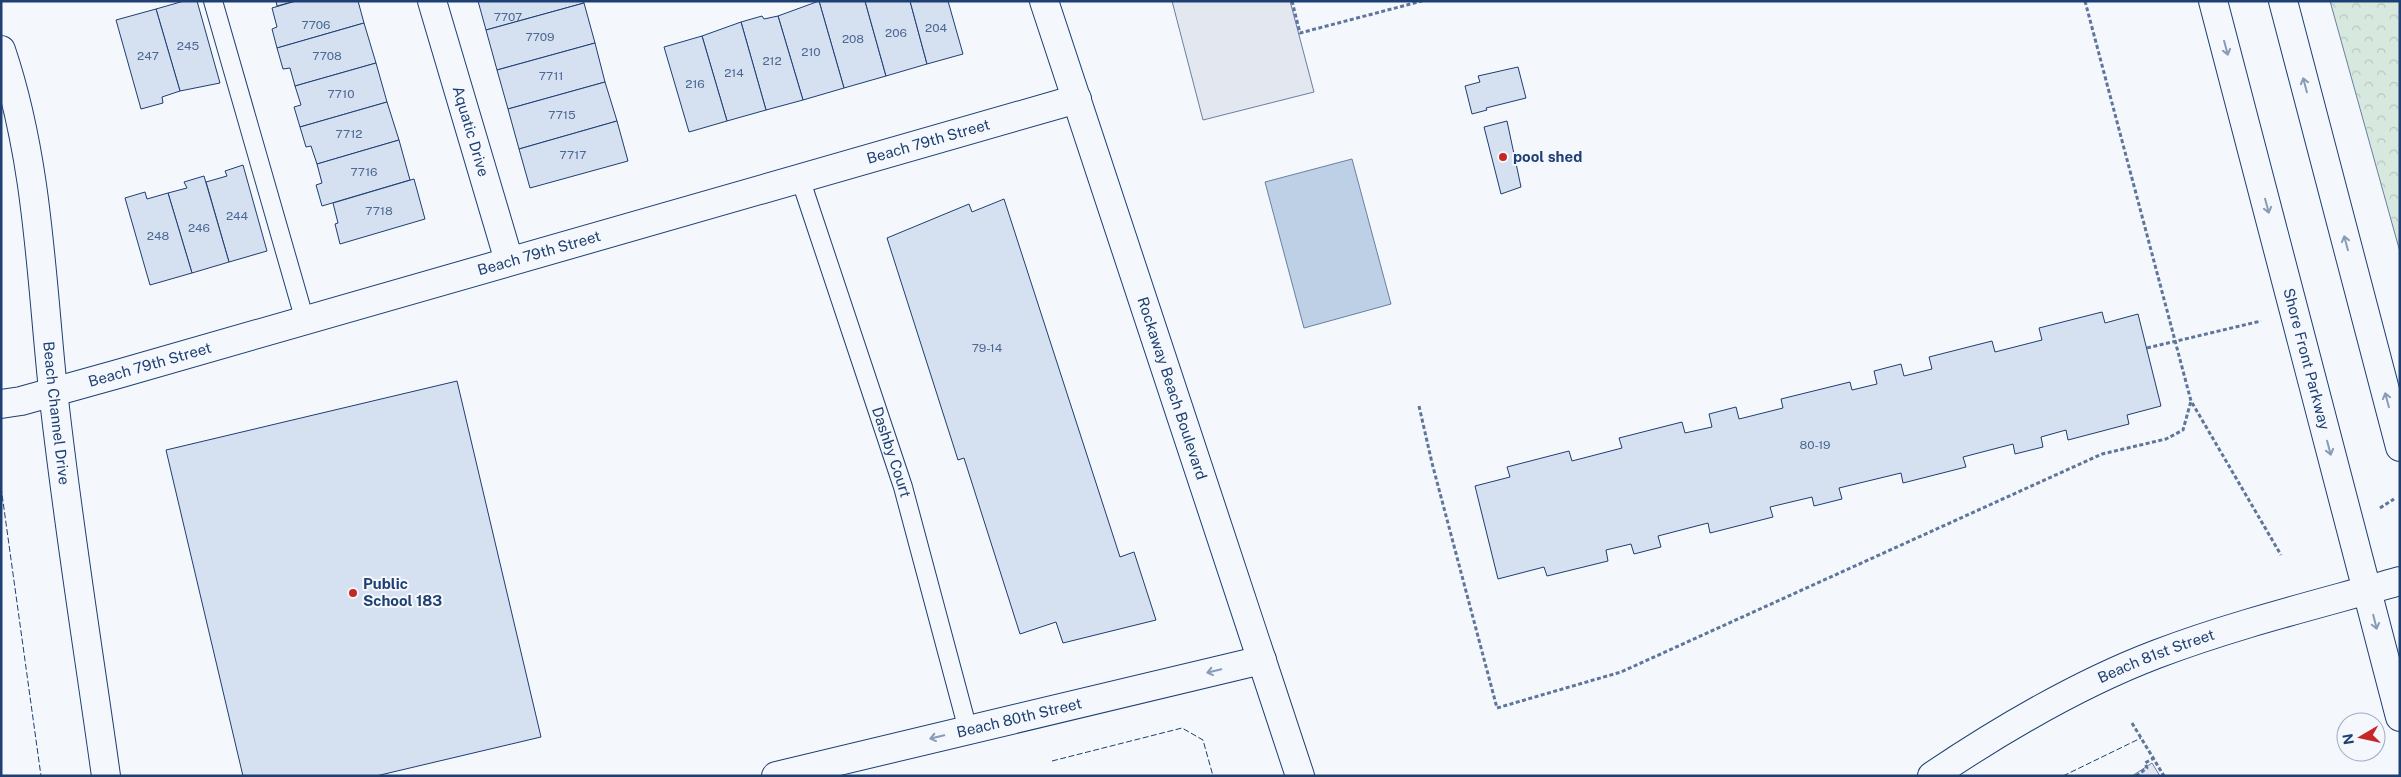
<svg xmlns="http://www.w3.org/2000/svg" width="2401" height="777" font-family="'Public Sans',sans-serif">
<style>
.forest{fill:url(#forest-crowns);stroke:#687fa3}
.parking{fill:#e3e8f0;stroke:#687fa3}
.water{fill:#bed0e5;stroke:#687fa3}
.building{fill:#d5e0f0;stroke:#1d3f73}
.lines{fill:none;stroke-linecap:round;stroke-linejoin:round}
.lane-casing{stroke:#1d3f73;stroke-width:20}
.street-casing{stroke:#1d3f73;stroke-width:30}
.secondary-casing{stroke:#1d3f73;stroke-width:30}
.primary-casing{stroke:#1d3f73;stroke-width:30}
.path{stroke:#5e769c;stroke-width:3;stroke-dasharray:4 2.5;stroke-linecap:butt}
.lane{stroke:#f4f7fb;stroke-width:18}
.street{stroke:#f4f7fb;stroke-width:28}
.secondary{stroke:#f4f7fb;stroke-width:28}
.primary{stroke:#f4f7fb;stroke-width:28}
.fence{stroke:#1d3f73;stroke-width:1;stroke-dasharray:6 2.5;stroke-linecap:butt}
.oneway{stroke:#889bb7}
.poi-dot{fill:#c62828;stroke:#f4f7fb;stroke-width:2}
.labels{text-anchor:middle;stroke-width:4;stroke-linejoin:round;paint-order:stroke}
.number-label{font-size:12px;fill:#4b6792}
.street-label{font-size:15px;fill:#1d3f73;stroke:#f4f7fb}
.poi-label{font-size:15px;font-weight:bold;fill:#1d3f73;stroke:#f4f7fb;text-anchor:start}
</style>
<defs>
<pattern id="forest-crowns" width="20" height="18" patternUnits="userSpaceOnUse" patternTransform="scale(1.25)"><rect width="20" height="18" fill="#d7e8df"/><path d="M2 6a3 3 0 1 1 6 0M12 15a3 3 0 1 1 6 0" fill="none" stroke="#b8c8c3"/></pattern>
</defs>
<rect width="100%" height="100%" fill="#f4f7fb"/>
<path class="forest" d="M2330 1H2400V252Z"/>
<g class="parking">
<path d="M1172 1H1290L1314 92 1203 120Z"/>
<path d="M2152 763 2160 776H2132Z"/>
</g>
<path class="water" d="M1352 159 1391 304 1304 328 1265 182Z"/>
<g class="building">
<path d="M184 1H197L220 83 180 91 156 9Z"/>
<path d="M276 1H296L277 6Z"/>
<path d="M296 1H358L364 23 277 48 272 29 277 27 272 8Z"/>
<path d="M478 1H583L584 3 486 30Z"/>
<path d="M819 1H865L886 76 844 88Z"/>
<path d="M819 1 844 88 803 100 778 16Z"/>
<path d="M865 1H910L927 64 886 76Z"/>
<path d="M910 1H948L963 54 927 64Z"/>
<path d="M584 3 595 43 497 70 486 30Z"/>
<path d="M156 9 180 91 162 97 163 103 141 109 116 20Z"/>
<path d="M762 16 764 19 778 16 803 100 766 110 741 22Z"/>
<path d="M741 22 766 110 727 121 702 36Z"/>
<path d="M364 23 376 63 295 86 290 68 283 69 277 48Z"/>
<path d="M702 36 727 121 689 132 664 47Z"/>
<path d="M595 43 605 82 508 109 497 70Z"/>
<path d="M376 63 387 102 300 127 294 107 301 105 295 86Z"/>
<path d="M1518 67 1526 98 1486 108 1487 110 1472 114 1465 86 1480 82 1478 76Z"/>
<path d="M605 82 617 121 519 149 508 109Z"/>
<path d="M387 102 399 140 317 164 311 146 306 147 300 127Z"/>
<path d="M617 121 628 161 530 188 519 149Z"/>
<path d="M1507 121 1521 187 1501 194 1484 127Z"/>
<path d="M399 140 410 180 322 206 316 185 322 183 317 164Z"/>
<path d="M243 165 267 251 229 262 206 182 227 176 225 171Z"/>
<path d="M204 176 229 262 192 273 168 193 187 188 184 182Z"/>
<path d="M414 179 425 219 340 244 335 224 338 223 333 203Z"/>
<path d="M145 192 147 199 168 193 192 273 150 285 125 198Z"/>
<path d="M1004 199 1120 557 1134 552 1156 620 1063 643 1056 622 1020 634 964 458 958 460 887 238 969 204 972 212Z"/>
<path d="M2102 312 2105 323 2138 314 2161 406 2127 415 2129 424 2068 440 2066 430 2041 437 2043 447 2015 454 2013 444 1963 457 1966 467 1903 483 1901 473 1839 488 1842 499 1814 506 1812 497 1770 507 1773 517 1710 533 1708 523 1658 536 1661 547 1634 554 1631 544 1606 550 1608 561 1547 576 1544 567 1498 579 1475 486 1510 477 1507 467 1569 451 1572 461 1622 448 1619 438 1682 422 1685 433 1712 427 1709 414 1736 407 1739 419 1783 408 1781 399 1850 382 1852 390 1877 384 1874 371 1901 364 1904 376 1932 369 1929 357 1992 341 1995 352 2042 340 2039 328Z"/>
<path d="M457 381 541 737 376 776H243L166 450Z"/>
</g>
<g class="lines">
<defs>
<g id="lane">
<path d="M213 1 305 321"/>
<path id="s1" d="M800 178 903 487 968 730"/>
</g>
<g id="street">
<path id="s2" d="M432 1 509 261"/>
<path id="s3" d="M1 50C38 159 41 276 53 390 67 519 88 647 106 776"/>
<path id="s4" d="M1 404 21 401 118 374 1077 99"/>
<path id="s5" d="M776 776 1262 660"/>
<path id="s6" d="M1932 776C2002 729 2078 684 2157 654 2236 624 2319 604 2400 581"/>
</g>
<g id="secondary">
<path id="s7" d="M2213 1 2400 717"/>
<path d="M2283 1 2400 447"/>
</g>
<g id="primary">
<path id="s8" d="M1044 1 1300 776"/>
</g>
</defs>
<use href="#lane" class="lane-casing"/>
<use href="#street" class="street-casing"/>
<use href="#secondary" class="secondary-casing"/>
<use href="#primary" class="primary-casing"/>
<g class="path">
<path d="M1292 1 1300 33 1422 1"/>
<path d="M2085 1 2191 401 2281 555"/>
<path d="M2147 348 2261 321"/>
<path d="M1419 406 1432 463 1497 708 1621 672 2102 454 2166 439 2183 430 2191 401"/>
<path d="M2380 508 2394 499"/>
<path d="M2132 723 2164 776"/>
<path d="M2136 776 2147 768 2145 763 2154 758"/>
</g>
<use href="#lane" class="lane"/>
<use href="#street" class="street"/>
<use href="#secondary" class="secondary"/>
<use href="#primary" class="primary"/>
<g class="fence">
<path d="M1 487 41 776"/>
<path d="M1052 761 1182 728 1203 740 1213 776"/>
<path d="M2063 776 2141 738"/>
</g>
</g>
<defs><path id="oneway-shaft" d="M-6 0H5M1.5-3L5.5 0L1.5 3" fill="none" stroke-width="1.6" stroke-linecap="round" stroke-linejoin="round" transform="scale(1.25)"/></defs>
<g class="oneway">
<use href="#oneway-shaft" transform="translate(2226 48) rotate(75)"/>
<use href="#oneway-shaft" transform="translate(2305 85) rotate(-105)"/>
<use href="#oneway-shaft" transform="translate(2267 206) rotate(75)"/>
<use href="#oneway-shaft" transform="translate(2346 243) rotate(-105)"/>
<use href="#oneway-shaft" transform="translate(2387 400) rotate(-105)"/>
<use href="#oneway-shaft" transform="translate(2329 448) rotate(75)"/>
<use href="#oneway-shaft" transform="translate(2375 622) rotate(76)"/>
<use href="#oneway-shaft" transform="translate(1214 671) rotate(167)"/>
<use href="#oneway-shaft" transform="translate(937 737) rotate(167)"/>
</g>
<g class="poi-dot">
<circle cx="1503" cy="157" r="5"/>
<circle cx="353" cy="593" r="5"/>
</g>
<g class="labels">
<g class="number-label">
<text x="508" y="21">7707</text>
<text x="316" y="29">7706</text>
<text x="936" y="32">204</text>
<text x="896" y="37">206</text>
<text x="540" y="41">7709</text>
<text x="853" y="43">208</text>
<text x="188" y="50">245</text>
<text x="811" y="56">210</text>
<text x="148" y="60">247</text>
<text x="327" y="60">7708</text>
<text x="772" y="65">212</text>
<text x="734" y="77">214</text>
<text x="551" y="80">7711</text>
<text x="695" y="88">216</text>
<text x="341" y="98">7710</text>
<text x="562" y="119">7715</text>
<text x="349" y="138">7712</text>
<text x="573" y="159">7717</text>
<text x="364" y="176">7716</text>
<text x="379" y="215">7718</text>
<text x="237" y="220">244</text>
<text x="199" y="232">246</text>
<text x="158" y="240">248</text>
<text x="987" y="352">79-14</text>
<text x="1815" y="449">80-19</text>
</g>
<g class="street-label">
<text dy="5" stroke="none"><textPath href="#s2" startOffset="136">Aquatic Drive</textPath></text>
<text dy="5" stroke="none"><textPath href="#s4" startOffset="964">Beach 79th Street</textPath></text>
<text dy="5" stroke="none"><textPath href="#s4" startOffset="559">Beach 79th Street</textPath></text>
<text dy="5" stroke="none"><textPath href="#s7" startOffset="370">Shore Front Parkway</textPath></text>
<text dy="5" stroke="none"><textPath href="#s4" startOffset="154">Beach 79th Street</textPath></text>
<text dy="5" stroke="none"><textPath href="#s8" startOffset="408">Rockaway Beach Boulevard</textPath></text>
<text dy="5" stroke="none"><textPath href="#s3" startOffset="368">Beach Channel Drive</textPath></text>
<text dy="5" stroke="none"><textPath href="#s1" startOffset="289">Dashby Court</textPath></text>
<text dy="5" stroke="none"><textPath href="#s6" startOffset="255">Beach 81st Street</textPath></text>
<text dy="5" stroke="none"><textPath href="#s5" startOffset="250">Beach 80th Street</textPath></text>
</g>
<g class="poi-label">
<text x="1513" y="162">pool shed</text>
<text x="363" y="589">Public<tspan x="363" dy="17">School 183</tspan></text>
</g>
</g>
<rect width="2401" height="777" fill="none" stroke="#1d3f73" stroke-width="5"/>
<g transform="translate(2361 737) rotate(261)"><circle r="24" fill="#f4f7fb" stroke="#9eadc5"/>
<path d="M0-4L9 19L0 12L-9 19Z" fill="#c62828"/>
<text y="-8" font-size="14" font-weight="bold" text-anchor="middle" fill="#1d3f73">N</text>
</g>
</svg>
